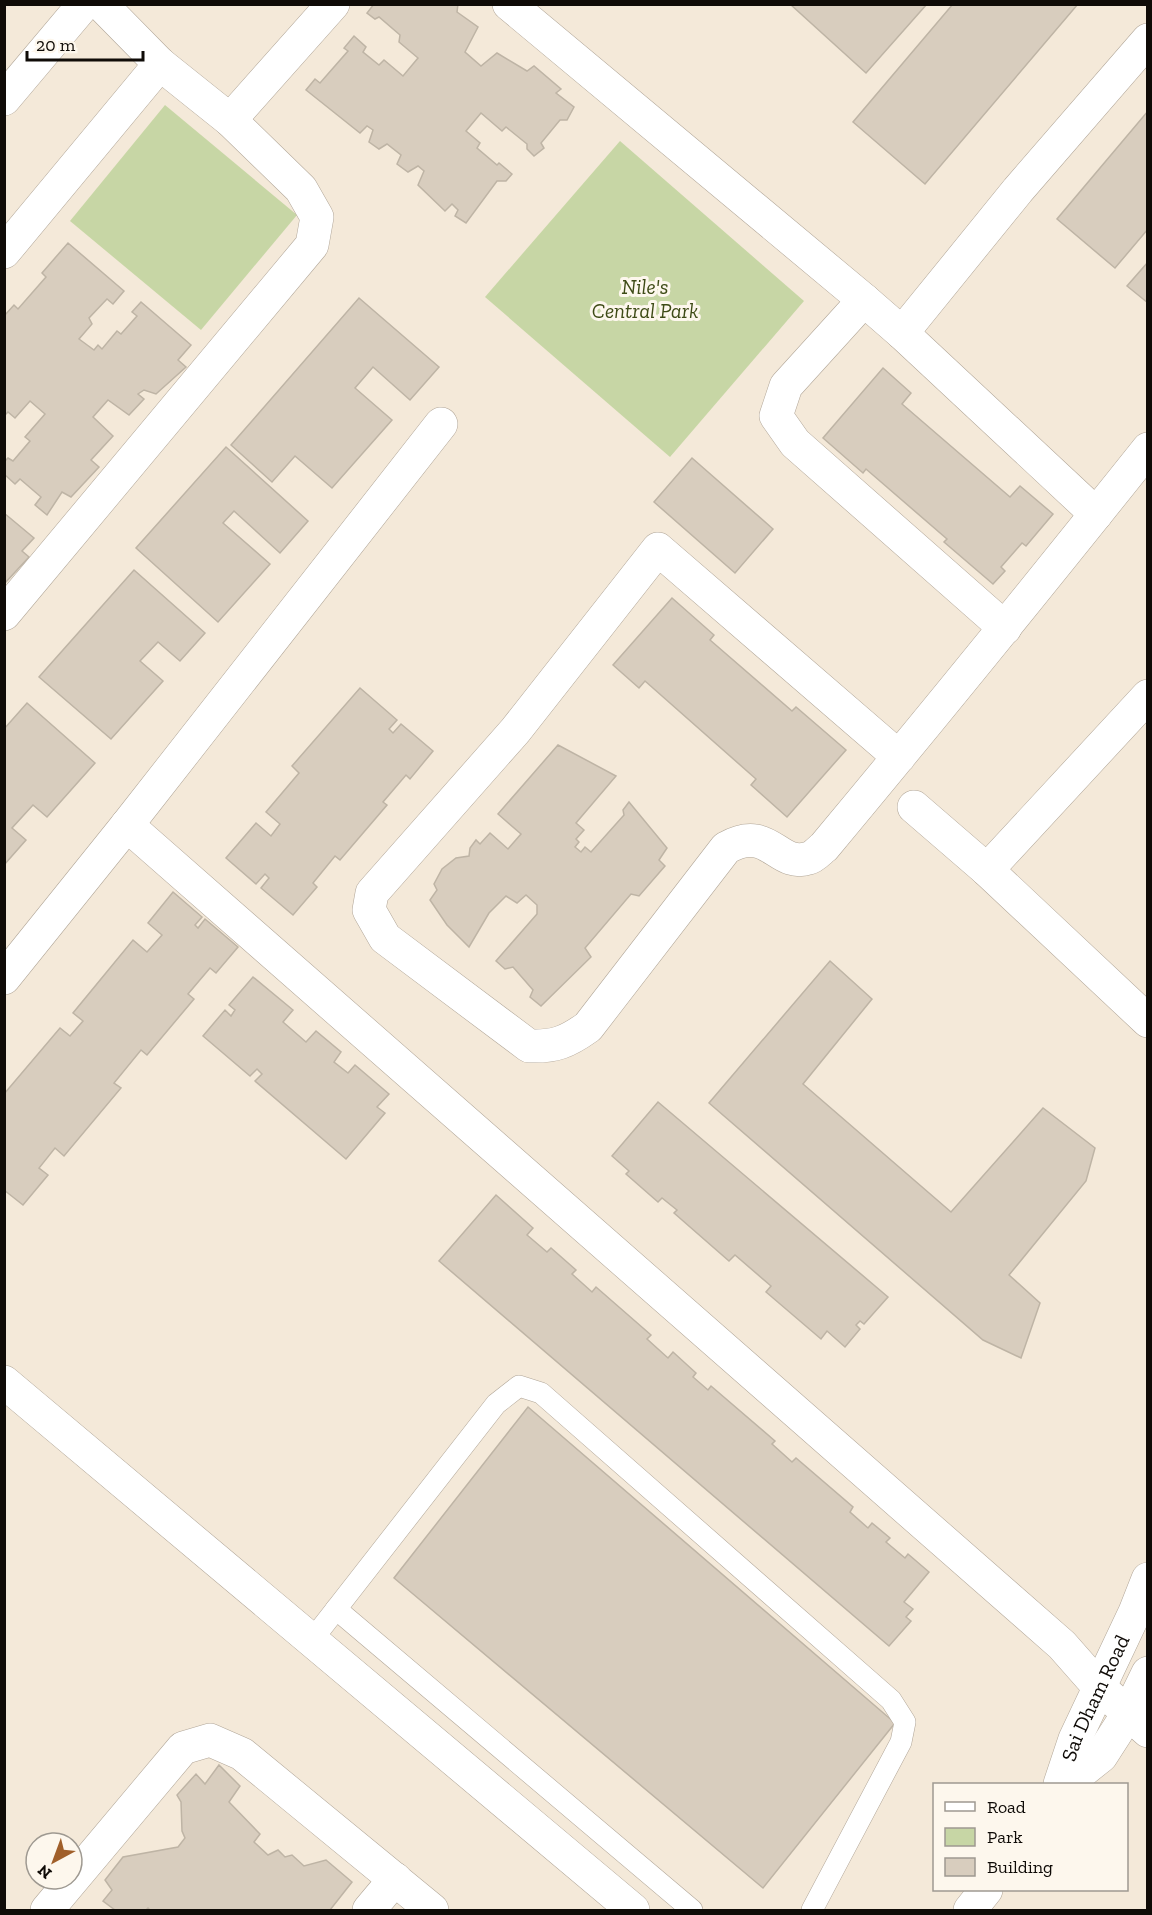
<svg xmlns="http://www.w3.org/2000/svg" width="1152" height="1915" font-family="'Zilla Slab',serif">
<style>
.green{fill:#c7d6a5}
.building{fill:#d8cdbe;stroke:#beb4a5;stroke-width:1.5}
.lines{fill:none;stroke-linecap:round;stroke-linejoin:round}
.service-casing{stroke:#b1a698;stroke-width:22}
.minor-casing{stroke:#b1a698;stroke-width:34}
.tertiary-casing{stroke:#b1a698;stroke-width:34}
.service{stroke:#fff;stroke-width:21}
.minor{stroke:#fff;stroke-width:33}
.tertiary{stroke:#fff;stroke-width:33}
.labels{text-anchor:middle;stroke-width:6;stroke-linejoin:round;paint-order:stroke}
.park-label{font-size:21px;font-style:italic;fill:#3e4b16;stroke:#fdf7ed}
.street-label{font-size:21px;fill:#0f0b07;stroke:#fdf7ed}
</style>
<rect width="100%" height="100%" fill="#f4e9d9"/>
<g class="green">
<path d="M165 105 297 215 201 330 70 221Z"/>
<path d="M620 141 804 301 670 457 485 297Z"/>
</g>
<g class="building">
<path d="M374 4H458L457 12 478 27 465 52 481 66 497 53 527 71 534 66 561 89 556 93 574 107 567 120H560L541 143 544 148 534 156 527 149V144L506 127 502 131 481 113 466 131 480 143 477 148 497 165 499 163 512 174 506 181H497L466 223 455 216 458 210 452 204 445 211 418 185 424 171 418 166 408 172 397 164 401 155 387 144 379 149 369 142 373 130 367 126 360 133 306 90 315 79 320 83 348 51 344 48 354 36 366 47 363 52 379 65 384 60 403 76 418 58 399 42 400 35 379 17 375 19 367 13Z"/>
<path d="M790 4H927L866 73Z"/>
<path d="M953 4H1078L925 184 853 122Z"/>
<path d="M1148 111V229L1115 268 1057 219Z"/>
<path d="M68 243 124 291 113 304 107 299 89 318 92 324 79 339 94 350 98 345 102 349 117 331 121 334 137 316 132 312 141 302 191 345 178 360 186 367 156 394 144 390 138 394 144 399 129 415 108 400 93 417 113 436 91 460 99 467 71 497 62 492 47 515 35 505 41 497 20 479 15 484 4 474V462L8 458 13 461 30 441 25 437 45 414 30 401 15 418 8 412 4 416V316L14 305 18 309 46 277 42 273Z"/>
<path d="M1148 262V303L1127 286Z"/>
<path d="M359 298 439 367 410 400 373 367 355 388 392 420 332 488 295 456 272 482 231 445Z"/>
<path d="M883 368 911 393 902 404 1010 497 1020 486 1053 514 1026 546 1022 543 1001 567 1005 571 993 584 944 542 947 539 866 469 863 473 823 438Z"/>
<path d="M226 447 308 521 280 553 234 511 223 523 270 564 218 622 136 548Z"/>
<path d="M692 458 773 529 735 573 654 502Z"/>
<path d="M4 513 34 538 22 551 29 557 4 584Z"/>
<path d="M134 570 205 633 180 661 158 642 140 661 163 681 111 739 39 677Z"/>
<path d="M672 598 714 635 710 640 792 711 796 707 846 750 787 817 751 785 756 779 645 681 639 688 613 665Z"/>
<path d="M360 688 397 720 389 729 393 733 401 724 433 751 410 779 406 775 383 802 387 805 340 860 335 856 313 883 317 887 293 915 261 888 269 878 265 874 256 884 226 858 256 823 271 836 280 824 266 812 299 773 292 766Z"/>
<path d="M27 703 95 763 47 817 33 805 12 828 26 840 4 865V729Z"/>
<path d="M558 745 616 776 576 823 584 830 576 839 579 842 575 847 581 852 585 847 591 852 624 815 623 810 629 802 667 848 659 860 665 866 639 896 631 894 585 948 591 957 541 1006 530 997 533 990 513 967 505 969 496 961 537 914V905L526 895 517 903 506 896 489 913 469 947 447 925 430 900 437 890 434 884 442 869 456 858 469 856 470 848 476 840 480 844 490 833 508 849 521 834 498 814Z"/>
<path d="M173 892 202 917 195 925 198 928 205 919 238 947 216 973 210 968 188 994 194 999 147 1055 141 1050 114 1083 121 1088 64 1156 55 1148 39 1168 48 1175 23 1205 4 1190V1094L60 1028 70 1036 83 1021 73 1013 133 940 147 952 162 935 148 923Z"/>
<path d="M830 961 872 999 803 1084 951 1212 1043 1108 1095 1148 1086 1181 1009 1275 1040 1303 1021 1358 983 1340 709 1103Z"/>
<path d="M253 977 293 1010 283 1022 306 1042 316 1031 341 1052 334 1062 348 1073 355 1065 389 1094 377 1107 385 1113 346 1159 255 1081 262 1074 257 1069 250 1076 203 1036 225 1010 231 1016 235 1010 229 1005Z"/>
<path d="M658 1102 888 1297 864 1324 860 1321 856 1325 860 1329 845 1347 827 1331 821 1339 766 1292 771 1286 735 1255 729 1261 674 1213 677 1210 662 1198 658 1202 626 1174 629 1171 612 1156Z"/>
<path d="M496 1195 533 1228 527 1235 547 1252 551 1248 576 1270 572 1274 592 1292 596 1287 651 1335 647 1339 668 1358 673 1352 696 1373 693 1377 708 1390 711 1386 775 1441 772 1444 792 1462 796 1458 853 1507 850 1512 868 1528 872 1523 890 1538 886 1542 905 1558 908 1554 929 1572 904 1602 913 1609 906 1617 911 1621 889 1646 439 1261Z"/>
<path d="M528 1407 895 1723 763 1888 394 1578Z"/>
<path d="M219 1765 240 1786 229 1802 260 1834 254 1842 268 1855 278 1850 285 1857 292 1855 304 1866 326 1860 352 1882 330 1910H150L148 1908 146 1910H115L103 1901 112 1890 105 1880 123 1857 178 1847 185 1838 182 1831 181 1802 177 1795 196 1774 205 1784Z"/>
</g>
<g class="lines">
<defs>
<g id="service">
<path d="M336 1609 692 1910"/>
<path d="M312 1640 496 1404 519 1386 541 1393 891 1700 905 1722 901 1742 812 1910"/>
</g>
<g id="minor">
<path d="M509 4 864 300 902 333 1096 514"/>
<path d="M4 99 84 4"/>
<path d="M230 120 333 4"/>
<path d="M4 252 160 64"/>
<path d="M864 300 786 386 776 416 795 443 1005 628"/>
<path d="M902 333 1018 190 1148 40"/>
<path d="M4 614 312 245 317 217 301 189 230 120 160 64 101 4"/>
<path d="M899 757 658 549 515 731 372 893 369 910 385 938 529 1046C555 1047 567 1042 588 1027L726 848C770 823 777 869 809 858 814 857 820 850 824 847 934 715 1041 583 1148 449"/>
<path d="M914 807 987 870 1148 1021"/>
<path d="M127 825 1062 1645 1099 1687 1148 1731"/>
<path d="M987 870 1148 696"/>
<path d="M4 978 127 825 441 424"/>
<path d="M47 1910 183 1748 210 1740 242 1754 432 1910"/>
<path d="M369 1910 395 1879"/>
</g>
<g id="tertiary">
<path d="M4 1382 633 1910"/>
<path id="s1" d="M1060 1784 1075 1739 1135 1612 1148 1579"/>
<path d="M1066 1784 1101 1756 1128 1714 1148 1673"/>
<path d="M970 1910 986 1890"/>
</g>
</defs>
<use href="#service" class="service-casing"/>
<use href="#minor" class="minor-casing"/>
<use href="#tertiary" class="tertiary-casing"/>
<use href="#service" class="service"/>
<use href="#minor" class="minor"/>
<use href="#tertiary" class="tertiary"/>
</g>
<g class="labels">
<g class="park-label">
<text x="645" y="294">Nile's<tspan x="645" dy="24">Central Park</tspan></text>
</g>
<g class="street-label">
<text dy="7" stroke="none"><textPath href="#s1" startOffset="93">Sai Dham Road</textPath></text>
</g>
</g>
<rect width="1152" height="1915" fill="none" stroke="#0f0b07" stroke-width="12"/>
<rect x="933" y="1783" width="195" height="108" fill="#fdf7ed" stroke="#9e9991" stroke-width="1.5"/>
<rect x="945" y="1802" width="30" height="9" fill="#ffffff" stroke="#9e9991" stroke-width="1.5"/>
<text x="987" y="1813" font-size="18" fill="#0f0b07">Road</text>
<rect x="945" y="1828" width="30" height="18" fill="#c7d6a5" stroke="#9e9991" stroke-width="1.5"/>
<text x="987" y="1843" font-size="18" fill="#0f0b07">Park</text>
<rect x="945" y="1858" width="30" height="18" fill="#d8cdbe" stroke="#9e9991" stroke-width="1.5"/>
<text x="987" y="1873" font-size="18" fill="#0f0b07">Building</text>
<g transform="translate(54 1861) rotate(221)"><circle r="28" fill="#fdf7ed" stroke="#9e9991" stroke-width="1.5"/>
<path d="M0-4.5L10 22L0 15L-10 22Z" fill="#a05f2a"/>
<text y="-9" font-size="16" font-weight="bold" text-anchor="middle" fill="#0f0b07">N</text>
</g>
<path d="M27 51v9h116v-9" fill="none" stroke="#0f0b07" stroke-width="3"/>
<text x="36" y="51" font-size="18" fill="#0f0b07" stroke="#fdf7ed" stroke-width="4.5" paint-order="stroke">20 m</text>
</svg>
